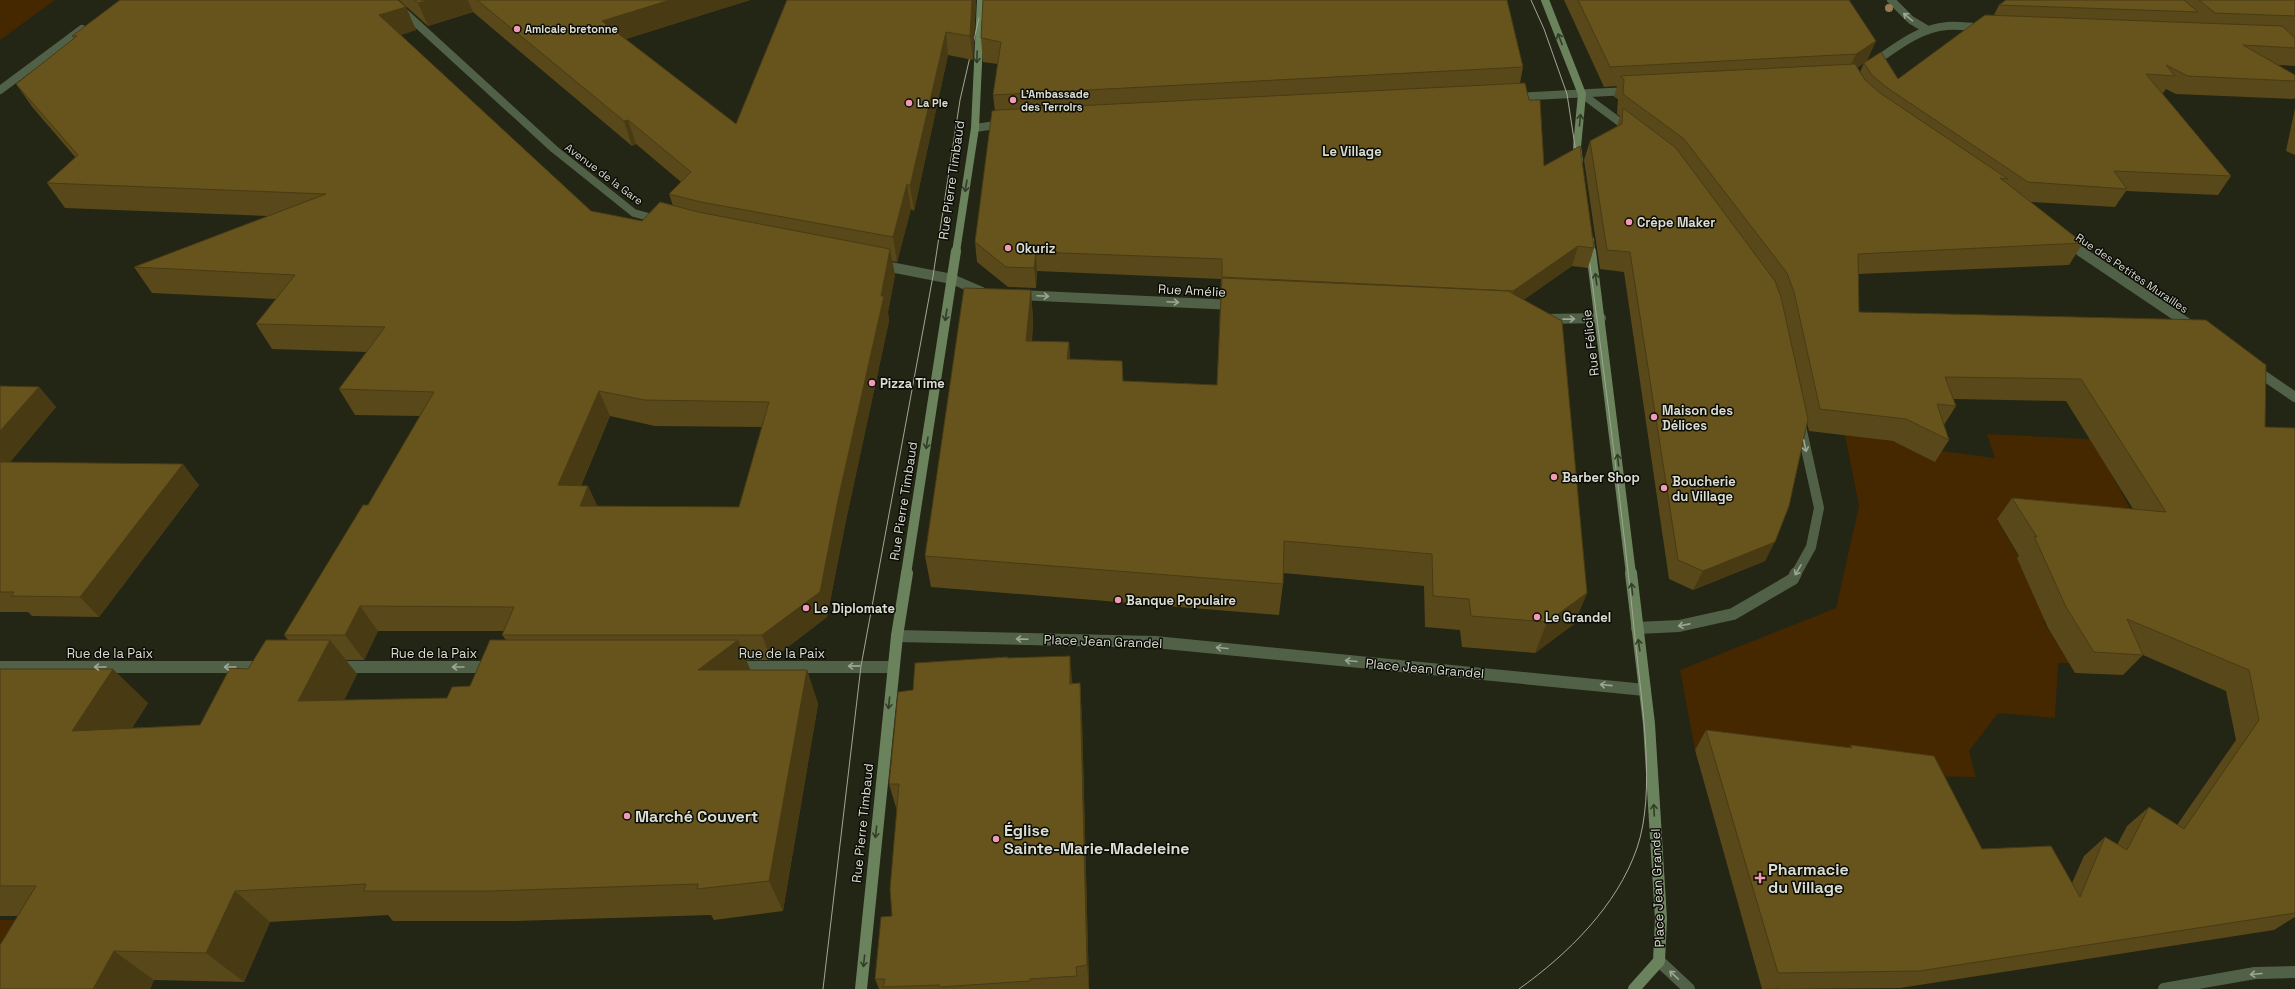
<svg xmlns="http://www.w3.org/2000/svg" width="2295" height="989" font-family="'Space Grotesk',sans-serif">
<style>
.green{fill:#452700}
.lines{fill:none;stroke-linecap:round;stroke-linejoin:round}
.street-far2{stroke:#516148;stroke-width:8}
.street-far1{stroke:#516148;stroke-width:10}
.street{stroke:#516148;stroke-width:12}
.secondary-far2{stroke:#6a835c;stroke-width:8}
.secondary-far1{stroke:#6a835c;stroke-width:10}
.secondary{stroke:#6a835c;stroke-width:12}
.tram{stroke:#a3a598;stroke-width:1}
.tree{fill:#987a52}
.wall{fill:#594819;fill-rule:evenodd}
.shaded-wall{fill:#483b14}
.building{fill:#67541d;stroke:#483b14;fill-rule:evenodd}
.oneway{stroke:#9da594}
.oneway2{stroke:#323c29}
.poi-dot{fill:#f09ab4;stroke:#0c0d07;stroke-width:1.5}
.labels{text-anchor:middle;stroke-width:3;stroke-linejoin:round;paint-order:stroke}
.far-poi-label{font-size:11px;font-weight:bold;fill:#dbddd2;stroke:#0c0d07;text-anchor:start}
.far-street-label{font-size:11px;fill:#dbddd2;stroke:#0c0d07}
.far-quarter-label{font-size:13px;font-weight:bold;fill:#dbddd2;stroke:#0c0d07}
.street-label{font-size:13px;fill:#dbddd2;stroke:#0c0d07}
.poi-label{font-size:13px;font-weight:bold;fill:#dbddd2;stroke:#0c0d07;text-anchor:start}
.near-poi-label{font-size:16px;font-weight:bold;fill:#dbddd2;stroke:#0c0d07;text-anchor:start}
</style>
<rect width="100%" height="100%" fill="#232515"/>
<g class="green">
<path d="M0 0H55L0 40Z"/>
<path d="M1987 434 2106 440 2113 477 2151 547 1997 520 2022 562 2052 621H2043L2069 663H2058L2055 718 1998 713 1969 751 1976 777 1917 776 1695 750 1680 670 1836 608 1859 506 1845 435 1893 441 1904 446 1995 458Z"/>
<path d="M0 920H15L0 945Z"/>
</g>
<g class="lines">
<g class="street-far2">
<path d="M391 0 554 149 634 213 659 220"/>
<path d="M1891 0 1911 20 1928 30"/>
<path d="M1873 63C1895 48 1919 28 1947 26 1958 25 1970 27 1981 27"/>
<path d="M0 90 82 29"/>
<path d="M1582 94 1629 129"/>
<path d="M1514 97 1628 91"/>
<path d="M975 128 1003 124"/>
<path d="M2067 242 2081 252"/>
</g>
<g class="street-far1">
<path d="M2080 251 2193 327"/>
<path d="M880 265 952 279 982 292"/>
<path d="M1018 295 1234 305"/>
<path d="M1545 319 1601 318"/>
<path d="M2254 369 2295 397"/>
<path d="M1796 574 1811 547 1819 508 1801 426"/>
</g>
<g class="street">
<path d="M1637 628 1679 626 1733 614 1793 579 1796 573"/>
<path d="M897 636 1155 642 1645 690"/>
<path d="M0 667H263"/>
<path d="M339 667H491"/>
<path d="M737 667H893"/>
<path d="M1659 961 1689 989"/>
<path d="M2164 989 2255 973 2295 972"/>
</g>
<g class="secondary-far2">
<path d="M1545 0 1582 94 1577 147 1579 161"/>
<path d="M1590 240 1591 252"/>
<path d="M956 252 975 128 981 0"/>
</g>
<g class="secondary-far1">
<path d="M1591 251 1631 574"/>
<path d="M906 574 956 251"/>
</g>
<g class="secondary">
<path d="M1631 573 1649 724 1661 919 1659 961 1634 989"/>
<path d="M861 989 897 636 907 573"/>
</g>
<g class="tram">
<path d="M1531 0 1544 29 1567 94 1577 159"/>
<path d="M823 989 861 666 933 276 960 100 979 18"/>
<path d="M1519 989C1568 954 1617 906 1637 848 1656 793 1642 705 1636 647 1623 515 1605 382 1588 250"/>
</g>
</g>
<circle class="tree" cx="1889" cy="8" r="4"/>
<g class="wall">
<path d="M399 0H750L626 39 736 124 787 0H976L973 60 948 55 914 211 911 209 897 262 892 261 895 275 888 312 889 321 845 525 827 617 771 660H746L750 670H807L818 704 783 911 714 920 711 915 516 921H393L388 915 270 922 244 982 154 980 150 989H0L18 916H0V669L148 703 132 728 200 725 248 669 288 640 284 635 368 505 420 416 355 415 339 389 367 352 272 349 256 324 276 299 152 293 134 267 268 216 65 208 47 183 76 158 33 108 16 84 74 39 72 36 406 7 416 30 400 35 591 211 642 221 673 206 669 194 681 182 636 144 632 146 473 12 428 26ZM610 416 655 426 762 427 739 507 597 506 581 486ZM378 631H504L502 635 506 640 470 686 447 698 344 700 357 674 345 660H364Z"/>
<path d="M1564 0H1849L1867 61 1898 79 1994 15 1999 5 2006 0H2295V66L2278 65 2295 75V98L2294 99 2176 94 2166 89 2163 93H2162L2231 176 2218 195 2126 191 2115 207 2030 202 2083 243 2069 265 1859 274V312L2265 427 2295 428V917L2274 930 1900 988 1762 989 1695 750 1706 730 1849 748 1851 745 1982 849 2072 883 2084 856 2105 837 2117 845 2127 826 2149 807 2177 825 2236 740 2226 691 2143 655 2123 675 2075 673 2048 628 2017 558 2019 556 1997 519 2012 498 2133 509 2066 401 1953 399 1956 406 1944 425 1949 440 1935 462 1893 441 1809 431 1807 423 1765 561 1693 590 1669 579 1624 272 1600 269 1584 160 1590 141 1617 126 1620 116 1617 114 1618 99 1614 97 1617 86 1604 87ZM1864 63 1860 72 1857 68Z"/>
<path d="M981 38 1523 67 1520 83 1544 166 1594 248 1588 268 1572 266 1523 300 1587 593 1574 624 1535 653 1462 647 1460 630 1425 627 1424 586 1283 573V584L1279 615 931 587 925 556 1031 290 1033 322 1032 341 1069 342 1070 359 1123 381 1217 385 1221 279 1037 271 1036 288 1008 287 977 262 975 242 995 111 993 95 998 64 983 62Z"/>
<path d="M2295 108V155L2286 151Z"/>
<path d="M0 386 39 387 56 407 10 462 199 485 99 617 32 616 28 612H0Z"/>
<path d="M1009 658 1072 683H1080L1082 718 1089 989H879L875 979 892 916 897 811 889 784 913 690Z"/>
</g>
<g class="shaded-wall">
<path d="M428 0H468L473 12 428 26 418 3Z"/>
<path d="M670 0H750L610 44 602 21Z"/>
<path d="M972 0H976L973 60 970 36Z"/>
<path d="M406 7 416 30 389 39 379 15Z"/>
<path d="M946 32 948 55 914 211 910 186Z"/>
<path d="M1876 41 1867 61 1847 74 1856 54Z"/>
<path d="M628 120 636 144 632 146 624 121Z"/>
<path d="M907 184 911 209 897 262 893 237Z"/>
<path d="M1578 246 1572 266 1508 311 1513 291Z"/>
<path d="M890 249 895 275 888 312 889 321 845 525 827 617 771 660 762 635 838 500 881 296Z"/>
<path d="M1036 252 1037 271 1036 288 1034 268Z"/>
<path d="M1031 290 1033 322 1029 372 1026 341Z"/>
<path d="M1069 342 1071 374 1067 359Z"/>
<path d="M39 387 56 407 0 474V431Z"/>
<path d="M599 391 610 416 570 511 558 485Z"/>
<path d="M183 464 199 485 99 617 80 597Z"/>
<path d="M588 486 600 511 580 506Z"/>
<path d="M1775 542 1765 561 1693 590 1703 571Z"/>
<path d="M1587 593 1574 624 1535 653 1547 622Z"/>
<path d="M360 606 378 631 364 660 345 635Z"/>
<path d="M330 640 357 674 327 735 298 701Z"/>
<path d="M738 640 752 674 698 670Z"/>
<path d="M1070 656 1073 691 1070 684Z"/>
<path d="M113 669 148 703 109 764 72 731Z"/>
<path d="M807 670 818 704 783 911 769 881Z"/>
<path d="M1080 683 1082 718 1089 989 1087 965Z"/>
<path d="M235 891 270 922 244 982 206 953Z"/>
<path d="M114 951 154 980 150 989H93Z"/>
</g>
<g class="building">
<path d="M120 0H398L406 7 379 15 591 211 642 221 660 202 698 212 890 249 881 296H884L838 500 820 592 762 635H502L514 607 360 606 345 635H284L363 505H368L434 392 339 389 385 327 256 324 295 275 134 267 326 194 47 183 78 155 16 84 77 36H72ZM599 391 645 400 769 402 739 507 580 506 588 486 558 485Z"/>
<path d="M414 0H428L418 3Z"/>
<path d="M477 0H670L602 21 736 124 787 0H972L970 36 946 32 910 186 907 184 893 237 701 202 669 194 691 172 628 120 624 121Z"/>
<path d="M983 0H1507L1523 67 993 95 1001 42 981 38Z"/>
<path d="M1578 0H1849L1876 41 1856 54 1610 67Z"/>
<path d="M2006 0H2184L2198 12 1999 5Z"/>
<path d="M2199 0H2295V16L2215 13Z"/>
<path d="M1985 15 2282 26 2295 38V48L2243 45 2295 75V81L2188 76 2166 65 2175 76 2146 74 2231 176 2114 171 2127 189 2028 182 1886 87 1872 75 1864 63 1881 52 1898 79Z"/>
<path d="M1855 64 1865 80 1880 93 2008 179 2000 178 2083 243 1858 254 1859 312 2206 320 2266 365 2265 427 2295 428V913L1919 971 1778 973 1706 730 1852 748 1851 745 1934 756 1982 849 2051 846 2080 897 2105 837 2127 850 2149 807 2184 829 2259 720 2249 670 2127 619 2143 655 2094 652 2066 607 2034 536 2037 537 2012 498 2166 512 2081 379 1945 377 1956 406 1937 404 1949 440 1906 419 1820 409 1794 292 1787 273 1684 139 1623 94 1624 79 1620 76Z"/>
<path d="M1525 83 1529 100H1540L1544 166 1580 146 1594 248 1578 246 1513 291 1222 277V259L1036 252 1034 268 1006 267 975 242 992 111 998 110Z"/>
<path d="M1623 108 1676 148 1775 281 1781 297 1808 419 1789 506 1775 542 1703 571 1678 560 1630 252 1607 250 1590 141 1622 124Z"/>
<path d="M1222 278 1508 291 1562 321 1587 593 1547 622 1471 616 1469 599 1433 596 1432 554 1284 541 1283 584 925 556 964 288 1031 290 1026 341 1069 342 1067 359 1122 361 1123 381 1217 385Z"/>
<path d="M0 386 39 387 0 431Z"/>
<path d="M0 462 183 464 80 597 11 596 14 592H0Z"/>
<path d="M266 640H330L298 701 447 698 452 687 470 686 490 640H738L698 670H807L769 881 697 889 698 884 491 891H364L366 884 235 891 206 953 114 951 93 989H0V945L36 886H0V669H113L72 731 200 725 230 668 248 669Z"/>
<path d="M1070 656V684L1080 683 1087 965 1076 967 1077 976 1030 979V981L940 987 939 985 883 987 885 979H875L881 917 892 916 890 889 899 784H889L898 692 913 690 915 663 1008 657 1007 658Z"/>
</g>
<defs><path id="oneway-shaft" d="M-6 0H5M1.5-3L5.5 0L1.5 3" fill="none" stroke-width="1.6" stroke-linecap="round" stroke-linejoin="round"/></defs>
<g class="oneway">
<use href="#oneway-shaft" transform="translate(1908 17) rotate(-140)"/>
<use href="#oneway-shaft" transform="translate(1043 296) rotate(3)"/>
<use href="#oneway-shaft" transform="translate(1173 302) rotate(3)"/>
<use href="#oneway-shaft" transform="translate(1569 319) rotate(-1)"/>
<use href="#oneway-shaft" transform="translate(1805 446) rotate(78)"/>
<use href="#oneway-shaft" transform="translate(1798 570) rotate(120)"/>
<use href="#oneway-shaft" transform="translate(1684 625) rotate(169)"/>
<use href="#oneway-shaft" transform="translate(1022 639) rotate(-178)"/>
<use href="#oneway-shaft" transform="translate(1222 648) rotate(-175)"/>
<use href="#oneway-shaft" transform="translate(1351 661) rotate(-175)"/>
<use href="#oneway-shaft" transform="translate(854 666) rotate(179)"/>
<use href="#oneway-shaft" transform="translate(100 667) rotate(180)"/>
<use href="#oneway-shaft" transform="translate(230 667) rotate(180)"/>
<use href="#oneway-shaft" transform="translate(458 667) rotate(180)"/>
<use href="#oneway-shaft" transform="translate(1606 685) rotate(-174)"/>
<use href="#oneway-shaft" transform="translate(2256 974) rotate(175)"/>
<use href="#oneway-shaft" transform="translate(1674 975) rotate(-137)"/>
</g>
<g class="oneway2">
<use href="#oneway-shaft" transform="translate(1560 39) rotate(-111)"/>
<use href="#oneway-shaft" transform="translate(977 57) rotate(92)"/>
<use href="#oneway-shaft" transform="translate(1580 120) rotate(-85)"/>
<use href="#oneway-shaft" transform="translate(966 186) rotate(99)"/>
<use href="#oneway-shaft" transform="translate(1596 279) rotate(-98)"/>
<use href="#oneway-shaft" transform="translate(946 315) rotate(99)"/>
<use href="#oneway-shaft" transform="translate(927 443) rotate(99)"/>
<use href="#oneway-shaft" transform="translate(1618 460) rotate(-96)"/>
<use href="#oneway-shaft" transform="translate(1632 589) rotate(-96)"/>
<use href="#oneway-shaft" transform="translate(1639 645) rotate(-98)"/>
<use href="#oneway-shaft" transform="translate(889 703) rotate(96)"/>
<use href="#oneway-shaft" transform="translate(1654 810) rotate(-93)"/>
<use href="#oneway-shaft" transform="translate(876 832) rotate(96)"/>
<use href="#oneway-shaft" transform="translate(864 961) rotate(96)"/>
</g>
<g class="poi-dot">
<circle cx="517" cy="29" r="4"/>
<circle cx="1013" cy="100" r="4"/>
<circle cx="909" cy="103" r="4"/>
<circle cx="1629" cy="222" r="4"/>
<circle cx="1008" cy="248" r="4"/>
<circle cx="872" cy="383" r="4"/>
<circle cx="1654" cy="417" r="4"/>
<circle cx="1554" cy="477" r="4"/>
<circle cx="1664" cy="488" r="4"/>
<circle cx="1118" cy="600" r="4"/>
<circle cx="806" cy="608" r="4"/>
<circle cx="1537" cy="617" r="4"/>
<circle cx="627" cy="816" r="4"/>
<circle cx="996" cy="839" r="4"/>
<path d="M1758 872h4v4h4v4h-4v4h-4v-4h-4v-4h4z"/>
</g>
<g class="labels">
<g class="far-poi-label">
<text x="525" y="33">Amicale bretonne</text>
<text x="1021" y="98">L'Ambassade<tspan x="1021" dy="13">des Terroirs</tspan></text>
<text x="917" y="107">La Pie</text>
</g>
<g class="far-street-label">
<text transform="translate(604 174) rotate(37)" y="4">Avenue de la Gare</text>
<text transform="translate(2132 273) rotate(34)" y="4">Rue des Petites Murailles</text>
</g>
<g class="far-quarter-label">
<text x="1352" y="156">Le Village</text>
</g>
<g class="street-label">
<text transform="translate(951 180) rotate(-82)" y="5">Rue Pierre Timbaud</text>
<text transform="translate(1192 290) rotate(3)" y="5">Rue Amélie</text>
<text transform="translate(1590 343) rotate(-97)" y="5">Rue Félicie</text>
<text transform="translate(903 501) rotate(-81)" y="5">Rue Pierre Timbaud</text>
<text transform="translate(1103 641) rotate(2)" y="5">Place Jean Grandel</text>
<text x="110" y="658">Rue de la Paix</text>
<text x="434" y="658">Rue de la Paix</text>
<text x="782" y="658">Rue de la Paix</text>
<text transform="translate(1425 668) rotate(5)" y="5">Place Jean Grandel</text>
<text transform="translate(862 823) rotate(-84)" y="5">Rue Pierre Timbaud</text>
<text transform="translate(1657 888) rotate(-92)" y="5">Place Jean Grandel</text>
</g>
<g class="poi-label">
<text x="1637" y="227">Crêpe Maker</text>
<text x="1016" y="253">Okuriz</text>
<text x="880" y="388">Pizza Time</text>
<text x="1662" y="415">Maison des<tspan x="1662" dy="15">Délices</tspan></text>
<text x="1562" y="482">Barber Shop</text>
<text x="1672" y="486">Boucherie<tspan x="1672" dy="15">du Village</tspan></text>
<text x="1126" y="605">Banque Populaire</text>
<text x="814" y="613">Le Diplomate</text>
<text x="1545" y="622">Le Grandel</text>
</g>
<g class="near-poi-label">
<text x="635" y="822">Marché Couvert</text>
<text x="1004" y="836">Église<tspan x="1004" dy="18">Sainte-Marie-Madeleine</tspan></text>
<text x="1768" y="875">Pharmacie<tspan x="1768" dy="18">du Village</tspan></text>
</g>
</g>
</svg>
